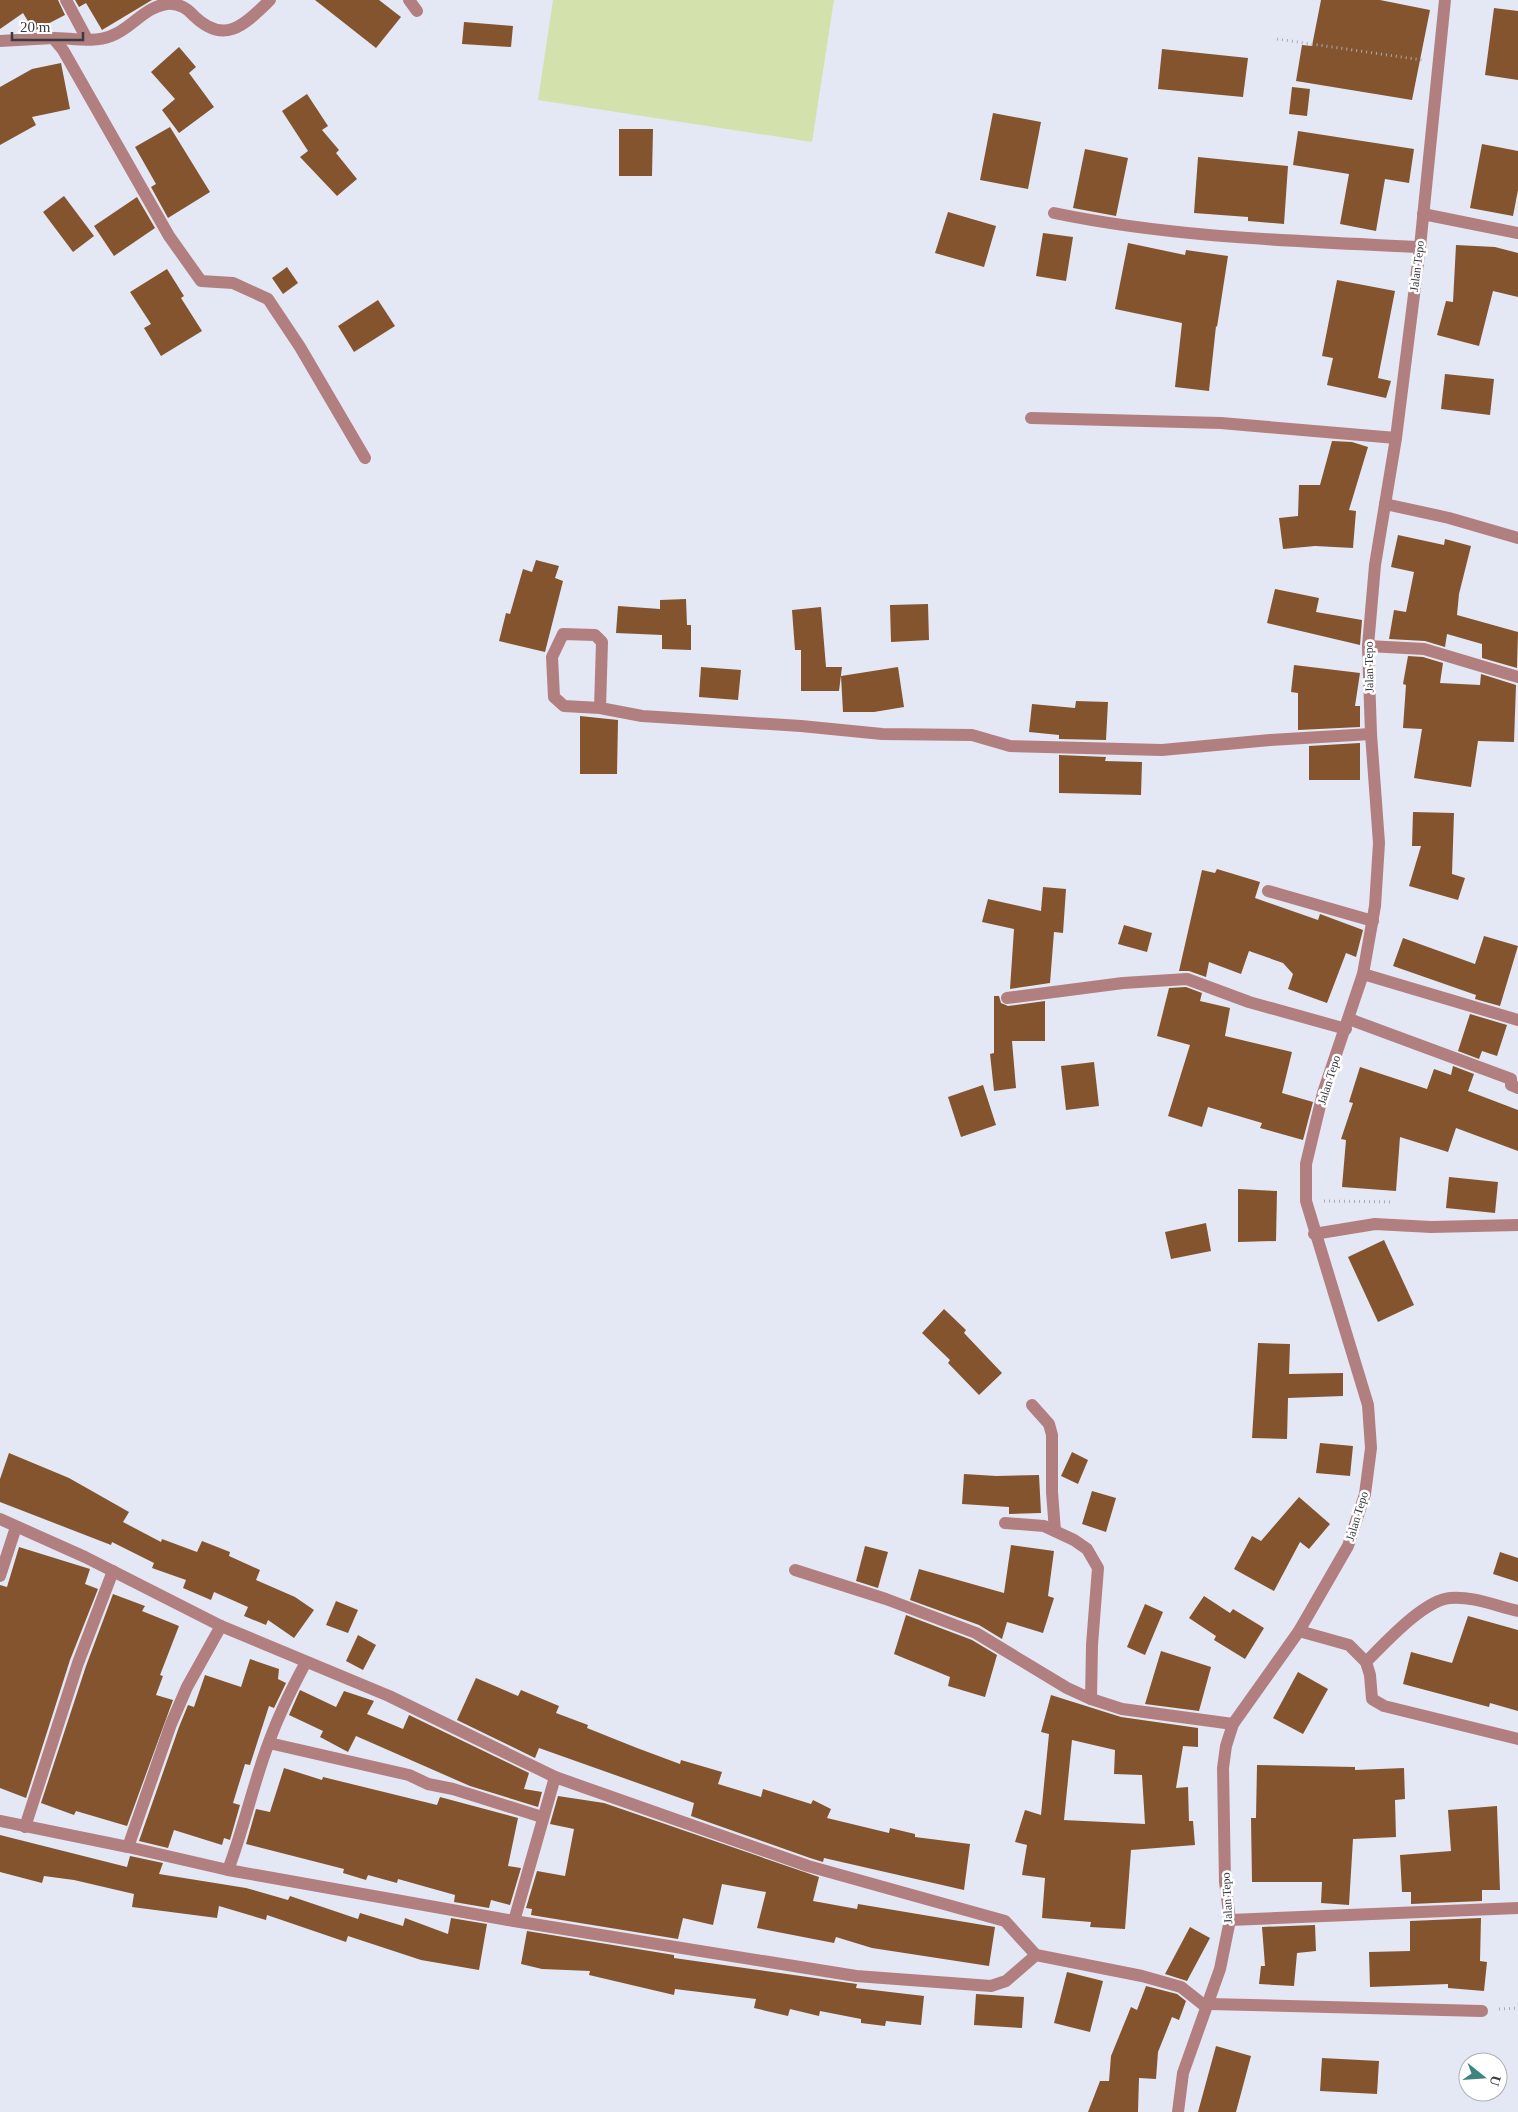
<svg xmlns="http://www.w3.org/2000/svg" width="1518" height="2112" font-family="Georgia,serif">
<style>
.green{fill:#d3e2ad}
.building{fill:#84542f;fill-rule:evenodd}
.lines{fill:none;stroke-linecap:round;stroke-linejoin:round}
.path{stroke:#a8abb5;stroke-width:3;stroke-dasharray:1 4;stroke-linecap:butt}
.minor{stroke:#b27f81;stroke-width:12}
.labels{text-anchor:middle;stroke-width:5;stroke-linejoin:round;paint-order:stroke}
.street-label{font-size:12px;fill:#3a3b40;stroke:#fff}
</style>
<rect width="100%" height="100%" fill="#e4e8f4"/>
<path class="green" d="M553 0H834L812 142 538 100Z"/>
<g class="building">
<path d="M0 0H58L65 15 34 31 23 13 0 29Z"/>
<path d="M75 0H152L102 30 86 3 79 7Z"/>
<path d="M315 0H379L401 17 376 48Z"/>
<path d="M1321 0H1380L1430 10 1412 100 1296 81 1302 45 1312 46Z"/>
<path d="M1494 8 1518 11V80L1485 75Z"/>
<path d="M464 22 513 26 511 47 462 44Z"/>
<path d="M179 47 196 67 189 73 214 107 179 133 162 110 175 99 151 72Z"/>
<path d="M1162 49 1248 58 1243 97 1158 89Z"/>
<path d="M61 63 70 109 32 117 36 125 0 145V87L32 69Z"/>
<path d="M1292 87 1310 89 1307 116 1289 114Z"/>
<path d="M307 94 328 126 322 130 339 150 336 153 357 179 337 196 300 157 308 151 282 111Z"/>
<path d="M993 113 1041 122 1028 189 980 180Z"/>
<path d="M170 127 210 192 168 218 151 187 156 184 135 147Z"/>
<path d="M619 129H653L652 176H619Z"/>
<path d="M1298 131 1414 149 1409 183 1385 179 1376 231 1340 224 1349 174 1293 165Z"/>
<path d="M1482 144 1518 151V190L1513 216 1470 208Z"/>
<path d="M1085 149 1128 158 1116 216 1073 208Z"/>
<path d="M1198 157 1288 166 1284 224 1248 221V217L1194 213Z"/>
<path d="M64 196 94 236 73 252 43 212Z"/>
<path d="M137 197 155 228 114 256 94 226Z"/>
<path d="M948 212 996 226 984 267 935 253Z"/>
<path d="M1043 233 1073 237 1066 281 1036 276Z"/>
<path d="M1128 243 1185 255 1186 250 1228 256 1217 327 1216 326 1209 391 1175 387 1182 323 1115 309Z"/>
<path d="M1456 245 1495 247 1518 253V297L1493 291 1479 346 1437 335 1446 301 1453 302Z"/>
<path d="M287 267 298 283 283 294 272 278Z"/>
<path d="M167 269 184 296 181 298 202 331 161 356 144 328 151 324 130 292Z"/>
<path d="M1337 280 1395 291 1378 378 1391 381 1386 398 1327 385 1333 358 1322 356Z"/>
<path d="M378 300 395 326 354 352 338 326Z"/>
<path d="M1445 374 1494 379 1490 415 1441 409Z"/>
<path d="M1332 441 1352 442 1368 447 1349 510 1356 511 1353 548 1315 546 1283 549 1279 518 1298 516 1299 485H1320Z"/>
<path d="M1398 535 1444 545 1445 539 1471 546 1459 594 1457 615 1518 632 1517 668 1482 658V644L1447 634 1445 647 1425 641 1389 639 1394 610 1406 612 1414 572 1391 567Z"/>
<path d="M536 560 559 566 555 578 563 581 545 652 499 641 506 613 510 614 523 569 532 572Z"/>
<path d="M1275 589 1319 598 1316 612 1362 620 1360 645 1267 623Z"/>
<path d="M686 599 687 625H691V650L662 649V635L616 633 618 606 660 609V600Z"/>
<path d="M928 604 929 640 891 642 890 605Z"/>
<path d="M821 607 826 667H842L839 691H801V650H795L792 610Z"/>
<path d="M1408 656 1423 657 1443 663 1440 683 1480 685 1481 674 1516 685 1514 742 1478 741 1471 787 1414 778 1422 729 1403 728 1406 685 1403 684Z"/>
<path d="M1294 665 1360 673 1355 706H1360V727L1298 730V693L1291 692Z"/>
<path d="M701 667 741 670 738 700 699 697Z"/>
<path d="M898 667 904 707 874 712H843L841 676Z"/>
<path d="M1076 701 1108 702 1106 740 1059 739V735L1029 732 1032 704 1075 708Z"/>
<path d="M580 716 618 720 617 774H580Z"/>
<path d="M1360 743V780H1309V746Z"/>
<path d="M1059 755 1106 757 1105 761 1142 762 1141 795 1059 793Z"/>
<path d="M1413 812 1454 813 1452 874 1465 878 1458 900 1409 886 1421 846H1412Z"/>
<path d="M1217 869 1260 882 1255 898 1318 920 1320 914 1363 930 1356 957 1346 953 1327 1003 1288 989 1293 974 1283 963 1249 951 1241 974 1209 962 1206 977 1189 971H1179L1202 870 1215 873Z"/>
<path d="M1043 887 1066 889 1063 933 1054 932 1050 983 1010 989 1014 929 982 922 988 899 1041 911Z"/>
<path d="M1124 925 1152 933 1147 952 1118 944Z"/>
<path d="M1484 936 1518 946 1500 1006 1475 999 1476 995 1393 966 1403 938 1475 964Z"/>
<path d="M1186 987 1202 993 1200 1001 1230 1008 1225 1036 1292 1052 1282 1093 1313 1102 1303 1140 1260 1128 1262 1123 1208 1107 1202 1127 1168 1116 1190 1045 1157 1036 1169 988Z"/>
<path d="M994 996H999L1001 1003 1008 1006 1045 1001V1041H1012L1016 1088 994 1091 990 1054 994 1053Z"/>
<path d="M1470 1014 1507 1025 1497 1056 1482 1051 1479 1059 1458 1051Z"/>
<path d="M1094 1062 1099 1106 1066 1110 1061 1066Z"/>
<path d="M1453 1066 1474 1074 1468 1091 1518 1110V1151L1456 1128 1448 1152 1400 1137 1396 1191 1342 1187 1346 1140 1341 1139 1353 1103 1349 1102 1360 1067 1427 1089 1434 1069 1451 1075Z"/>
<path d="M983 1085 996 1125 961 1137 948 1097Z"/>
<path d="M1449 1177 1498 1182 1495 1213 1446 1208Z"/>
<path d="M1238 1189 1277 1191 1276 1241 1238 1242Z"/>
<path d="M1206 1223 1211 1251 1171 1259 1165 1232Z"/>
<path d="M1384 1240 1414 1305 1378 1322 1348 1257Z"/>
<path d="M944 1309 966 1330 964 1333 1002 1373 979 1395 948 1363 950 1360 922 1333Z"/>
<path d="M1258 1343 1290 1344 1289 1374 1343 1373V1396L1288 1398 1287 1439 1252 1438Z"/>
<path d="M1320 1443 1353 1446 1350 1476 1316 1473Z"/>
<path d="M1072 1452 1088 1460 1078 1484 1061 1476Z"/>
<path d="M9 1453 69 1478 129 1512 123 1522 161 1542 162 1539 197 1552 202 1541 230 1552 229 1556 260 1570 256 1580 295 1597 314 1610 294 1638 268 1620 266 1625 244 1616 248 1607 214 1592 211 1600 183 1588 186 1580 152 1568 154 1563 112 1542 111 1545 0 1502V1479Z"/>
<path d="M964 1474 996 1476 1039 1475 1041 1513 1009 1514V1507L962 1504Z"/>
<path d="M1092 1491 1116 1498 1106 1532 1082 1524Z"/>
<path d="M1299 1497 1330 1524 1309 1549 1300 1542 1274 1591 1234 1569 1252 1536 1261 1541Z"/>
<path d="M1011 1545 1054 1551 1048 1596 1054 1598 1043 1633 1007 1622 1002 1639 979 1625 910 1600 919 1569 1004 1593Z"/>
<path d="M865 1546 888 1552 878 1588 856 1581Z"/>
<path d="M19 1547 90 1569 85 1584 98 1589 70 1660 26 1798 0 1788V1585L7 1587Z"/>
<path d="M1500 1552 1518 1558V1582L1493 1574Z"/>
<path d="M113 1594 145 1606 142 1611 179 1626 160 1675 163 1676 156 1695 173 1700 127 1826 76 1811 74 1815 41 1803 86 1666Z"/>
<path d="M1204 1596 1230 1613 1233 1609 1264 1628 1245 1659 1214 1640 1216 1636 1189 1618Z"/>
<path d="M336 1601 358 1610 348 1633 326 1625Z"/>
<path d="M1145 1604 1163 1612 1145 1655 1127 1647Z"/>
<path d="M906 1615 972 1640 997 1655 985 1697 948 1686 950 1677 894 1654Z"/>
<path d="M1468 1616 1518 1630V1711L1490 1703 1489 1707 1403 1684 1411 1652 1452 1663Z"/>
<path d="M358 1635 376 1645 363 1670 346 1661Z"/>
<path d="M1161 1651 1211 1667 1199 1711 1145 1704Z"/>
<path d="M250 1659 279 1669 278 1679 286 1683 274 1708 269 1706 250 1765 245 1764 233 1803 240 1805 230 1840 224 1838 222 1845 174 1830 168 1848 139 1841 179 1727 188 1705 194 1707 205 1675 241 1687Z"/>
<path d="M1298 1672 1328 1689 1303 1734 1273 1718Z"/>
<path d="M476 1678 518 1696 521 1690 559 1706 556 1713 588 1725 587 1728 637 1748 680 1764 681 1760 722 1772 718 1784 761 1797 763 1789 811 1804 813 1800 831 1809 827 1818 889 1833 890 1828 915 1834V1837L970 1844 964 1890 824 1858 823 1862 810 1858 691 1816 694 1803 539 1748 535 1758 457 1720Z"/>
<path d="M300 1690 336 1707 344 1691 374 1701 367 1714 403 1729 409 1715 529 1773 524 1789 542 1792 538 1807 470 1786 356 1736 348 1752 320 1737 323 1731 289 1715Z"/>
<path d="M1051 1695 1121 1717 1198 1728V1747L1183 1746 1176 1788 1188 1787 1189 1821H1193L1195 1845 1131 1850 1125 1929 1090 1927 1091 1922 1042 1918 1045 1878 1022 1875 1027 1845 1015 1842 1025 1810 1041 1815 1049 1734 1041 1732ZM1072 1740 1115 1750 1114 1774 1142 1775 1145 1824 1064 1820Z"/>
<path d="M1257 1765 1355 1767V1770L1404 1768 1405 1799 1395 1800 1396 1837 1353 1839 1349 1905 1321 1903 1322 1882H1252L1251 1818H1256Z"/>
<path d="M284 1768 322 1780 323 1777 437 1805 440 1797 518 1818 508 1866 521 1868 510 1905 491 1900 489 1908 454 1902 455 1895 398 1879 397 1883 368 1875 366 1880 343 1873 344 1869 246 1844 256 1809 270 1812Z"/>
<path d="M558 1796 604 1803 819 1877 813 1901 857 1909 858 1904 995 1927 989 1966 872 1948 836 1937 834 1943 757 1928 766 1892 722 1884 713 1925 683 1918 678 1939 531 1915 532 1909 526 1908 537 1871 565 1876 574 1829 550 1824Z"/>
<path d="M1497 1806 1500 1890H1482V1901L1411 1904V1892H1402L1400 1855 1451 1851 1448 1810Z"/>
<path d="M0 1835 127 1867 130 1856 163 1863 159 1874 246 1888 288 1900 290 1896 358 1919 360 1913 403 1926 405 1918 448 1934 451 1918 487 1924 479 1970 421 1960 348 1936 346 1942 267 1915 266 1920 219 1906 217 1918 132 1907 134 1894 74 1880 44 1876 42 1883 0 1872Z"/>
<path d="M1481 1918 1480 1961 1487 1962 1484 1991 1448 1988V1984L1370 1987 1369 1952 1410 1951V1921Z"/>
<path d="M1315 1925 1316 1951 1297 1953 1294 1986 1259 1984 1261 1966H1265L1262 1927Z"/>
<path d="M1190 1927 1210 1938 1187 1981 1165 1974Z"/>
<path d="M527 1931 674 1955V1958L857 1984 856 1988 924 1996 921 2025 886 2021 885 2026 861 2023V2019L820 2011 819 2016 790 2009 788 2016 754 2008 756 1999 675 1989 674 1995 589 1975 590 1971 542 1969 521 1964Z"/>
<path d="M1067 1972 1103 1981 1090 2032 1054 2023Z"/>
<path d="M1146 1986 1177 1994 1186 2001 1179 2020 1172 2017 1158 2052 1156 2079 1139 2078 1138 2112H1088L1100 2081H1109L1111 2056 1131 2007 1137 2010Z"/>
<path d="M976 1994 1024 1997 1022 2028 974 2025Z"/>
<path d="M1216 2046 1251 2056 1236 2112H1198Z"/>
<path d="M1322 2058 1379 2061 1377 2094 1320 2091Z"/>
</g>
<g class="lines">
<g class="path">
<path d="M1277 39 1422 60"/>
<path d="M1324 1201 1393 1202"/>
<path d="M1499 2009 1518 2008"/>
</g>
<g class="minor">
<path d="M66 0 87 39"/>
<path d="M409 0 417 11"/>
<path d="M53 38C71 38 94 43 111 36 131 29 144 7 167 4 178 3 187 8 194 16 225 46 245 24 270 0"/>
<path d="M0 41 53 38 63 50 169 236 201 281 233 283 268 299 300 347 365 458"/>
<path d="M1054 213C1174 238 1297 241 1420 247"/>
<path d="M1423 214 1518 233"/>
<path d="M1031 418 1221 423 1396 438"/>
<path d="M1385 504 1449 518 1518 538"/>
<path d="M1368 646 1424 649 1518 677"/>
<path d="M600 708 602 642 595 635 563 634 552 657 554 697 564 706 600 708 642 716 801 726 882 734 972 735 1010 746 1162 750 1270 740 1371 734"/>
<path d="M1268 891 1373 921"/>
<path d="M1363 974 1518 1020"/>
<path d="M1007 998 1123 983 1187 979 1249 1002 1346 1029"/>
<path d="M1349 1019 1511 1079V1085L1518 1088"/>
<path d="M1314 1234 1375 1224 1431 1227 1518 1225"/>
<path d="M1032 1405 1049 1424 1052 1435V1492L1055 1531"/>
<path d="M0 1519 85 1557 221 1626 389 1696 555 1777 808 1866 1005 1921 1036 1955 1142 1976 1181 1987 1205 2006"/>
<path d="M1005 1523 1044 1526 1074 1540 1087 1549 1098 1568 1092 1645 1091 1699"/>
<path d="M795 1570 886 1599 976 1633 1067 1688 1091 1699 1122 1709 1233 1724"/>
<path d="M0 1576 16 1527"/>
<path d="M1518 1611C1496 1606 1473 1596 1450 1598 1424 1600 1385 1643 1366 1662L1370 1675 1372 1699 1384 1706 1518 1739"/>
<path d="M1299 1631 1349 1645 1366 1662"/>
<path d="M269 1743 409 1775 428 1784 453 1789 542 1817"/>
<path d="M0 1821 128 1847 228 1870 514 1921 856 1976 991 1986 1006 1981 1036 1955"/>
<path d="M25 1827 78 1663 113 1571"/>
<path d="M128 1847 171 1724 187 1687 221 1626"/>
<path d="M228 1870C244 1828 253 1784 269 1742 279 1714 292 1688 306 1662"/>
<path d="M1230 1920 1518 1908"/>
<path d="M514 1921 555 1777"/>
<path d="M1209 2004 1482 2011"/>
<path d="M1178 2112 1183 2073 1220 1969 1230 1920 1225 1882 1223 1768 1226 1746 1233 1724 1299 1631 1348 1546 1365 1494 1371 1448 1368 1405 1306 1201V1164L1323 1093 1363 974 1375 906 1379 843 1371 734 1368 646 1375 565 1396 438 1420 247 1445 0"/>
</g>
</g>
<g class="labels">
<g class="street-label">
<text transform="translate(1417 266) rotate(-83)" y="4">Jalan Tepo</text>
<text transform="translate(1369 667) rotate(-91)" y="4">Jalan Tepo</text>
<text transform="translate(1329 1080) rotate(-72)" y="4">Jalan Tepo</text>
<text transform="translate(1357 1516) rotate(-73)" y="4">Jalan Tepo</text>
<text transform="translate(1227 1898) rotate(-93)" y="4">Jalan Tepo</text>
</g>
</g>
<g transform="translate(1483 2077) rotate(107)"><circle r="24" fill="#ffffff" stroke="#b0b1b3"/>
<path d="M0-4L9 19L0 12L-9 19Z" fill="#3c847f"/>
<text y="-8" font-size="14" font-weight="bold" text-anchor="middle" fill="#3a3b40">U</text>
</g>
<path d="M12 32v8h71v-8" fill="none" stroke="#3a3b40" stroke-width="2.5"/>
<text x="20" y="32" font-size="15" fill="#3a3b40" stroke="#ffffff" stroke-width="4" paint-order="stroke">20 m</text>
</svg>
